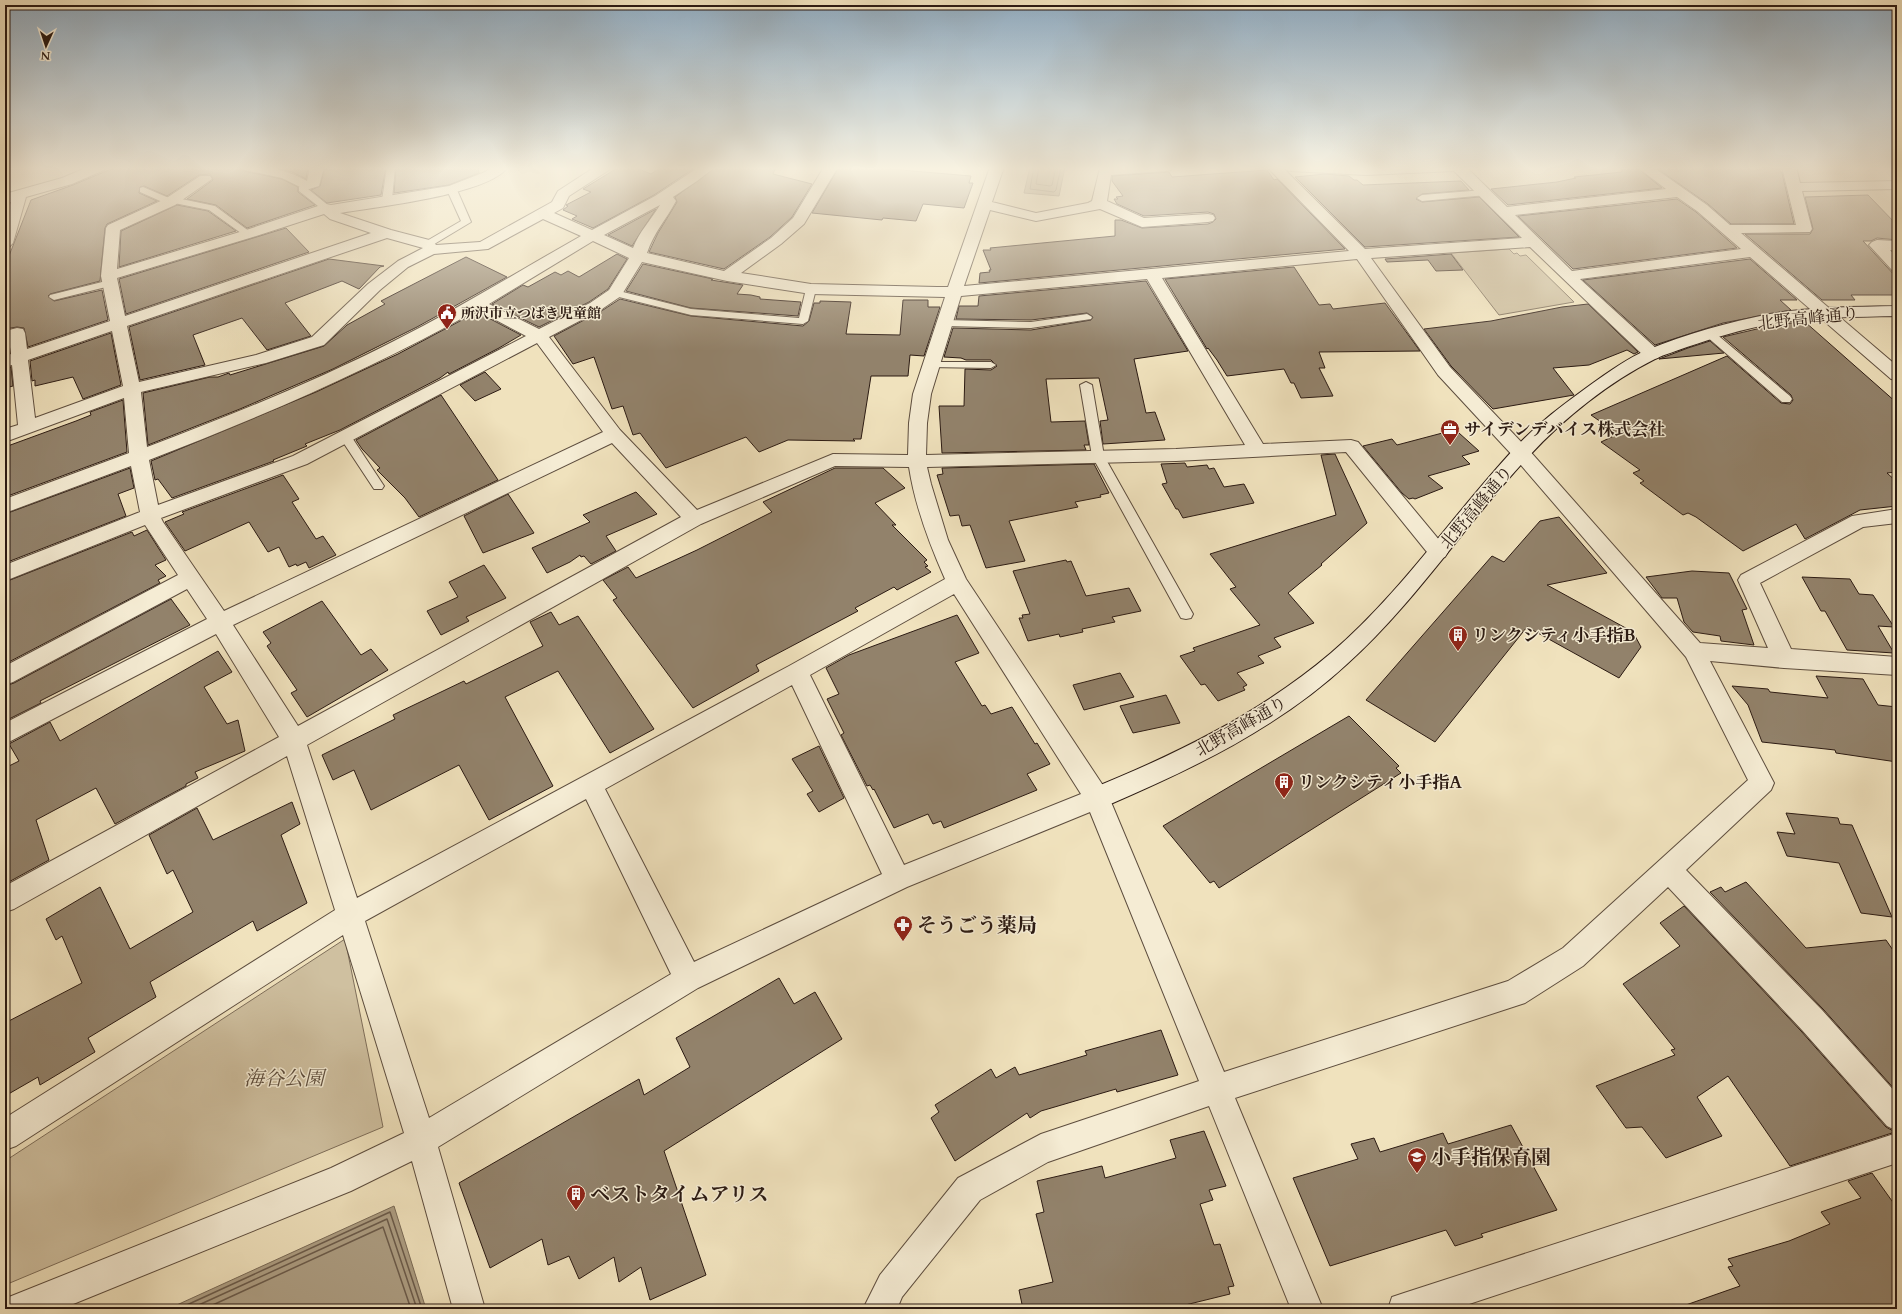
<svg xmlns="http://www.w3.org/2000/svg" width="1902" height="1314" font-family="Cardo,'Noto Serif JP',serif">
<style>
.green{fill:#cfc0a0;stroke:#7e6e5a}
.water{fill:#ad9e83;stroke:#796a56}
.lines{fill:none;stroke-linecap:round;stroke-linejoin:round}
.shore-far1{stroke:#6c5c4b;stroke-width:1}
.shore{stroke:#6c5c4b;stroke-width:1.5}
.building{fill:#92826b;stroke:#2c1b13}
.lane-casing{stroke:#5d4d3e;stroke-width:2}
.street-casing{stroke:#5d4d3e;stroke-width:2}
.secondary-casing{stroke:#2c1b13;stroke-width:2}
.lane{fill:#f5ecd4;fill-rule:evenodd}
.street{fill:#f5ecd4;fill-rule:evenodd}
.secondary{fill:#f5ecd4;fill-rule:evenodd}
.labels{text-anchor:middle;stroke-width:3;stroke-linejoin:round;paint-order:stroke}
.far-poi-label{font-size:14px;font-weight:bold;fill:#2c1b13;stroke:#f5ecd4;text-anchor:start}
.street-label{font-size:17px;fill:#2c1b13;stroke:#f5ecd4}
.poi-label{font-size:17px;font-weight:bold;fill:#2c1b13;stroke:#f5ecd4;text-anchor:start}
.near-poi-label{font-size:20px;font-weight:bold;fill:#2c1b13;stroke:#f5ecd4;text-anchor:start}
.near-park-label{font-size:20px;font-style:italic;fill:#5d4d3d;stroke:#f5ecd4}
</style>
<rect width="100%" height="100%" fill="#f0e2bd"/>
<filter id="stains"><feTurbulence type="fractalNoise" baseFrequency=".005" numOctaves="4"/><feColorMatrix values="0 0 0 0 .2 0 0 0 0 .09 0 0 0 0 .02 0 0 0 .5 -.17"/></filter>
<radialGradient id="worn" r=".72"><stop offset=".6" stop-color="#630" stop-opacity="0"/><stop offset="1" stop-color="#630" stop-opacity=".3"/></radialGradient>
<g class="green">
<path d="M1509 249 1514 254 1517 253 1520 256 1526 255 1574 302 1499 315 1451 253Z"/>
<path d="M345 939 383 1127 5 1285V1161Z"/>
</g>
<g class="water">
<path d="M1030 167H1065L1059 196 1024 193Z"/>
<path d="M394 1206 426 1309H168Z"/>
</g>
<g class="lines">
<g class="shore-far1">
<path d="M1034 167 1030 189 1054 192 1056 190 1061 167"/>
<path d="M1039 167 1036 184 1050 186 1052 185 1056 167"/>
</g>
<g class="shore">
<path d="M178 1309 390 1212 422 1309"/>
<path d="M190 1309 387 1219 417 1309"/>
<path d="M204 1309 383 1227 411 1309"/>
</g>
</g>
<g class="building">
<path d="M116 167H241L244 171 282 179 298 187V192L315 205 247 228 216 205 187 199 213 180 210 174 199 175 167 196 144 186 140 187 139 193 157 201 107 224 105 228 100 281 50 294 48 296 54 301 102 290 108 320 28 347 24 328 17 327 5 329V266L31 200 73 185Z"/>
<path d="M271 167H308L306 179 292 172Z"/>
<path d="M325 167H386L381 195 327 203 311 190 320 186Z"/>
<path d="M396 167H478L479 173 449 185 394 193Z"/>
<path d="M619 167H634L651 174 661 167H696L654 195 593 228 572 219 577 216 563 210 568 206 566 205 591 192 583 189Z"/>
<path d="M716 167H776L773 174 812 184 792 217 770 237 724 269 649 252 658 233 677 202 675 197Z"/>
<path d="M839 167H866L971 176 969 183H973L964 208 923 204 916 221 883 218 882 220 812 213Z"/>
<path d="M1622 167H1636L1662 188 1508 205 1491 189 1557 182 1576 178 1574 177 1622 172Z"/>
<path d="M1655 167H1777L1782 173 1794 224H1731L1708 204Z"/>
<path d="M1267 170 1274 180 1277 179 1345 249 979 283 980 273 990 272 989 270H991L983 250H991L990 248 1115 236V220H1121L1142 228 1208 224 1213 222 1216 219 1214 214 1208 212 1144 216 1117 204 1114 199H1118L1116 197 1123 196 1112 181V176L1169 172 1172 177Z"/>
<path d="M1325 174 1349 176 1354 180H1357L1363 185 1461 181 1469 190 1422 194 1416 199 1422 202 1479 197 1519 237 1365 247 1295 177Z"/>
<path d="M1868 195 1897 225V240L1877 238 1871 241H1863L1897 278V295H1851L1855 300H1822L1745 234H1810L1813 229 1805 197Z"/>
<path d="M1677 199 1696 212 1737 248 1573 269 1518 216Z"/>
<path d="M177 205 208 211 236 231 119 267 121 231Z"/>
<path d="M656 209 632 246 608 235Z"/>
<path d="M286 228 309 252 126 314 119 279Z"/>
<path d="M617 254 627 259 608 289 589 302 539 327 492 304 523 285 528 287 555 272 561 275 568 271 579 277Z"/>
<path d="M1451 254 1463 270 1436 271 1428 260 1387 262 1385 259Z"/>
<path d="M466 257 507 277 417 327 333 369 240 409 148 445 143 393 210 377H218L229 373 230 375 324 346 347 325 385 304 381 301Z"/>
<path d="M329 259 384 266 380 267 359 289 342 281 285 303 311 336 267 350 242 318 193 335 205 365 140 380 129 327Z"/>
<path d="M1750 259 1797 300H1780L1791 310 1723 323 1655 345 1583 280Z"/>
<path d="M643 264 713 279 711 280 743 285 737 294 751 295 760 297V299L801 302 798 316 691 308 626 291Z"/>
<path d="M1294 267 1319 305 1330 304 1333 309 1385 303 1420 351 1319 352 1325 368H1319L1333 396 1301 398 1294 383H1291L1284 369 1227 376 1217 360 1208 348 1207 349 1165 279Z"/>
<path d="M1146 281 1188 351 1134 359 1146 413 1155 412 1165 440 1103 444 1100 421 1108 420 1099 378 1046 379 1051 422 1085 421 1089 445H1084L1086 450 942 453 939 406H964L965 369 991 370 997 366 991 360H966L961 358 944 357 953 328 1031 330 1091 320 1093 317 1087 313 1031 320 956 319 959 306H978L979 296Z"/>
<path d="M620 299 691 316 803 326 809 321 814 303H820V301L851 302 846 334 900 335 903 300H928V307H940L924 356 910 355 908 376H871L861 439H853L855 441 788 440 759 452 746 437 666 468 640 433 633 435 623 406 612 409 594 357 573 364 554 336 603 310Z"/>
<path d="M1588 304 1638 352 1634 354 1627 350 1589 365 1553 368 1574 395 1493 409 1451 366 1424 329 1491 321 1562 307Z"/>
<path d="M477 312 521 335 499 348 449 374 448 372 440 378 340 430 305 444 307 446 273 460 274 461 172 498 158 479 155 480 151 461 316 392 398 354Z"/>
<path d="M1804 321 1897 403V472L1887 473 1897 482V506L1860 510 1805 539 1796 524 1743 551 1696 517 1688 513 1683 515 1640 483 1644 481 1633 473 1640 470 1601 442 1618 434 1591 415 1727 356 1781 403 1790 404 1793 400 1791 395 1723 337 1761 328Z"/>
<path d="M111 333 121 385 83 399 73 377 35 386V380L32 381 30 361Z"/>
<path d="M1710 341 1724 353 1659 359 1688 348Z"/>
<path d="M11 367 13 386 5 388V368Z"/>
<path d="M485 372 501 389 475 401 460 385Z"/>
<path d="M441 395 498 480 419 517 405 498 377 470 380 468 362 449 356 440Z"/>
<path d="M123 400 127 452 5 497V447L76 421 91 415 90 412Z"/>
<path d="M1450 431 1454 435 1459 433 1479 451 1462 456 1470 464 1428 476 1443 488 1415 499 1413 498 1409 499 1402 493 1363 446 1392 439 1397 445Z"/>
<path d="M1335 454 1367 523 1321 564 1322 565 1288 593 1314 623 1274 638 1281 647 1258 656 1264 663 1237 673 1247 685 1243 687 1245 690 1218 701 1205 684 1201 685 1180 656 1195 651 1193 648 1260 625 1230 589 1236 587 1210 554 1336 515 1321 455Z"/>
<path d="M1185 463 1187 467 1207 465 1209 469 1214 468 1224 487 1244 484 1254 503 1183 518 1178 509H1176L1162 484 1167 483 1161 464Z"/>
<path d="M1094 464 1109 493 1100 495 1101 497 1075 502 1078 507 1009 521 1025 561 986 568 970 525 962 526 959 515 950 516 937 475 943 474 942 468Z"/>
<path d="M130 468 134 488 118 494 126 516 5 563V514Z"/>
<path d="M835 468H883L905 488 875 503 896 525H892L927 560 924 562 928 566 925 567 931 572 897 590 894 587 855 608 858 611 756 665 759 671 693 708 613 600 617 598 603 580 628 567 636 578 697 550 772 512 763 502Z"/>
<path d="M283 475 299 499 292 502 316 539 323 536 336 555 309 568 306 562 297 566 296 564 289 567 279 547 268 552 249 522 185 551 165 522 184 514 182 512Z"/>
<path d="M636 492 657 514 606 536 616 551 591 564 584 556 581 557 580 555 570 562 547 573 532 548 590 522 583 515Z"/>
<path d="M508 494 534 533 483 553 464 516Z"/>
<path d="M1559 517 1607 573 1547 585 1633 632 1641 647 1619 678 1527 627 1435 742 1366 700 1492 556 1504 562 1540 521Z"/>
<path d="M147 530 166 560 155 565 166 576 158 580 160 583 5 664V582L132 532 134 536Z"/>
<path d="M1066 560 1067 562 1071 561 1086 596 1129 588 1141 611 1112 617 1115 622 1082 629 1083 632 1060 637 1059 634 1028 641 1019 618H1023L1022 615 1030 614 1013 571Z"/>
<path d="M484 565 506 598 466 617 469 621 441 635 427 611 458 597 449 582Z"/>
<path d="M1692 571 1729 573 1747 609 1742 610 1754 645 1721 641 1720 636 1693 632 1684 622 1677 598H1662L1646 577Z"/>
<path d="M1802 577 1850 579 1859 594 1873 595 1894 627 1878 626 1894 653 1847 650 1825 611H1821Z"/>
<path d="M171 599 190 625 40 701 41 703 5 721V686L14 683Z"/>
<path d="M322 601 361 655 371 649 388 670 307 717 291 693 297 690 267 646 271 643 263 632Z"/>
<path d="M551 612 559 625 578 616 654 729 610 753 558 671 505 697 553 786 489 820 459 765 371 810 354 770 333 780 322 755 395 719 393 715 464 681 466 684 543 646 530 622Z"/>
<path d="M957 615 979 653 955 662 982 706 985 705 991 714 1012 707 1035 744 1037 743 1050 764 1027 774 1037 790 944 828 941 821 933 824 928 814 894 828 874 789 873 790 870 785 867 786 841 735 844 733 827 699 839 694 826 668 849 655Z"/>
<path d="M218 651 232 672 204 687 227 724 238 720 245 751 195 772 198 778 186 784V786L115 824 96 788 36 820 49 860 5 884V768L19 761 9 744 50 722 60 741Z"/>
<path d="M1120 673 1134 697 1084 710 1073 685Z"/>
<path d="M1816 676 1863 679 1878 705 1897 707V762L1836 753 1835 750 1762 742 1748 705 1732 686 1768 689 1770 692 1828 698Z"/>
<path d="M1166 695 1180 723 1133 733 1120 706Z"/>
<path d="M1349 716 1399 766 1396 768 1401 773 1219 888 1214 881 1210 883 1163 826Z"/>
<path d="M819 746 844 798 819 812 807 794 813 791 792 759Z"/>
<path d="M292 802 300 824 281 835 307 903 257 931 253 921 150 982 156 997 88 1038 95 1052 40 1085 38 1077 5 1096V1023L82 983 62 936 56 940 46 919 100 887 130 949 193 912 173 870 167 874 149 835 197 808 213 840Z"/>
<path d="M1786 813 1838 818 1840 824 1852 825 1892 917 1861 913 1839 863 1787 856 1777 832 1795 834Z"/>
<path d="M1746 882 1806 948 1886 940 1897 956V1092L1823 1009 1710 892 1721 887 1725 892Z"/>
<path d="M1684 906 1801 1031 1886 1127 1895 1132 1790 1166 1728 1076 1697 1097 1722 1136 1666 1158 1642 1127 1626 1128 1596 1086 1675 1055 1671 1050 1675 1049 1623 984 1680 946 1660 923Z"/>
<path d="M779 978 794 1004 815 992 842 1039 664 1151 706 1275 650 1300 641 1267 619 1282 614 1257 579 1279 569 1256 548 1265 542 1239 490 1268 459 1183 639 1079 644 1095 690 1067 676 1038Z"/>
<path d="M1161 1030 1178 1075 1117 1092 1116 1089 1041 1111 1030 1118 1027 1113 955 1161 931 1118 939 1112 935 1105 991 1069 996 1078 1015 1067 1019 1075 1087 1055 1085 1051Z"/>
<path d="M1511 1125 1557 1210 1481 1234 1483 1237 1455 1246 1446 1230 1330 1266 1293 1178 1358 1159 1351 1144 1374 1138 1380 1152 1443 1133 1448 1144Z"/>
<path d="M1204 1131 1226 1186 1209 1190 1213 1200 1200 1204 1214 1245 1220 1244 1234 1286 1228 1287 1230 1294 1169 1309H1023L1019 1290 1053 1282 1036 1214 1044 1212 1037 1181 1102 1166 1105 1178 1176 1158 1170 1140Z"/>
<path d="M1872 1173 1897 1208V1309H1684L1683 1306 1740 1286 1728 1267 1733 1266 1728 1259 1789 1241 1830 1224 1821 1212 1861 1198 1848 1181Z"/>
</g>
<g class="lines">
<defs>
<g id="lane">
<path d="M5 167H12L5 170Z"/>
<path d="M387 167H395L392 200 387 203 382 200Z"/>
<path d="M306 183 310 186 308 189 329 206 331 208 329 210H323L299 191V187Z"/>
<path d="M143 187 169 198 172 197 215 206 253 234 251 236H245L209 210 174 203 167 204 140 192V188Z"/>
<path d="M452 187 457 190 471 222 431 246H425L423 244 425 242 461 221 447 190Z"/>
<path d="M1484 190 1489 193 1487 195 1422 201 1417 198 1422 195Z"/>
<path d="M110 280 114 281 115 283 114 285 54 300 49 297 50 295Z"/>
<path d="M811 286 816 289 808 321 803 324 691 315 611 295 610 293 615 290 691 309 799 318 806 289Z"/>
<path d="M1087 314 1092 317 1091 319 1031 328 944 326 939 323 944 320 1031 322Z"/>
<path d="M1710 331 1714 332 1790 396 1792 399 1790 402H1782L1706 336 1705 334 1706 332Z"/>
<path d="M931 362H991L996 365 991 368 927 367 926 365Z"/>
<path d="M1086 382 1092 385 1104 456 1193 614 1191 618 1186 619 1181 618 1092 456 1080 385Z"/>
<path d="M345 432 349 433 382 483 384 486 382 489H374L339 436Z"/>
</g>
<g id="street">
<path d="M88 167H106L104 170 72 184 26 197 13 243 10 246 5 248V219L11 202 5 203V194L62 178Z"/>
<path d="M242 167C267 166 285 169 307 181L310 167H324L319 186 306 190 282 178 244 170Z"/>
<path d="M492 167H508C488 195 375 207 340 213L391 230 433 241 436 245 480 242 552 202 558 191 595 167H611L609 170 569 196 563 208 554 213 592 230 655 196 699 167H715L697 181 673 197 676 201C666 220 654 232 647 253L724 271 771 238 793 218 824 167H838L804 224 781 244 741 273 811 284 937 287H948L990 167H1004L992 202 1036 213 1088 203 1092 201 1100 168 1173 167 1171 170 1166 171 1111 175 1107 201 1144 218 1208 214 1213 215 1215 218 1213 221 1208 222 1142 227 1100 209 1036 221 990 210 964 286 1349 251 1267 167H1282L1365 249 1522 238 1454 171 1366 175 1291 171 1286 170 1284 167H1466L1507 207 1666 189 1637 167H1653L1707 205 1730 225H1796L1782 167H1796L1800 183 1897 181V189L1802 191 1812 229 1810 232 1741 233 1897 366V380L1891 379 1750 257 1580 279 1658 350 1660 354 1658 358 1652 359 1646 358 1530 247 1371 258 1450 367 1528 449 1700 643 1768 648 1738 580 1741 575 1852 516 1897 509V523L1863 527 1760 583 1791 649 1897 657V675L1784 668 1710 661 1774 783 1771 790 1686 870 1822 1010 1897 1094V1131L1887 1126 1802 1030 1668 887 1583 966 1525 1003 1235 1098 1323 1309H1291L1209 1106 1048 1162 980 1200 902 1297 897 1309H863L880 1275 958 1178 1041 1134 1199 1081 1090 812 907 887 698 988 438 1147 485 1309H453L412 1161 351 1191 61 1309H5L9 1297 331 1168 404 1133 343 935 16 1146 5 1150V1118L335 910 287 756 14 909 5 912V886L279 737 216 634 5 744V723L207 619 187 589 13 682 5 685V666L178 575 145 525 5 581V565L140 512 131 466 5 513V499L129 453 124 398 5 442V429L18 425 12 365 5 367V356L11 354 9 340 5 341V331L17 328 23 329 25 333 27 349 110 321 101 276 106 228 108 225 165 199 200 176H210L212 179 175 205 120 230 117 269 243 231 321 205 326 204 331 205 449 186 485 172ZM1677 197 1697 211 1741 249 1572 271 1515 215ZM660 205C651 220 639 232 633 248L604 235ZM324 214 330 219 371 233 125 316 117 278 253 237ZM543 219 581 236C519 271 458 309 394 341 314 382 231 415 147 447L141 392 266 363 324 345 380 290 408 267 434 254 488 249ZM387 238 423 248 398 261 368 284 312 337 256 355 139 382 127 326ZM593 241 629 258 609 290 590 303 539 329 489 304ZM1357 259 1438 375 1514 457 1686 657 1748 780 1563 948 1508 981 1224 1072 1106 790 966 579 948 540 931 484 927 467 1176 461 1346 452 1431 557 1438 559 1445 557 1448 552 1445 547 1358 442 1351 440 1263 444 1162 278ZM642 262 727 281 811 294 945 297 913 394 909 423 908 455 833 454 697 510 620 430 549 337 602 309 621 296ZM1147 279 1245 445 1176 449 926 455 927 423 931 394 961 296ZM477 310 526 336 293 456 158 505 149 460C261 417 372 369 477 310ZM112 331 123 386 35 418 28 360ZM537 343 603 432 224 611 163 522 161 518 307 464ZM612 443 681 517 298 726 233 625ZM835 466 909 467C915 506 929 543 945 579L789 666 357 898 307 745 701 524ZM954 594 1081 794 904 865 810 675ZM792 685 882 874 694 962 605 789ZM586 799 671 974 429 1118 365 921Z"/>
<path d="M1877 240 1897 241V251L1890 250 1897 258V272L1892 270 1869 245 1872 242Z"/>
<path d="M1897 1133V1163L1454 1309H1388L1392 1297 1404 1293Z"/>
</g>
<path id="secondary" d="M1897 306V316C1855 317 1812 317 1771 324 1743 329 1714 338 1687 347 1677 351 1665 354 1655 359 1609 382 1564 418 1529 456 1466 523 1416 602 1347 664 1278 728 1192 769 1106 806L1097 809 1088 806 1085 798 1088 790C1175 755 1259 714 1331 653 1400 594 1452 516 1514 449 1538 423 1564 404 1593 383 1610 371 1628 358 1647 350 1686 334 1729 322 1770 314 1810 307 1856 307 1897 306Z"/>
</defs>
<use href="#lane" class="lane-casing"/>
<use href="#street" class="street-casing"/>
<use href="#secondary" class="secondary-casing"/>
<use href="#lane" class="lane"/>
<use href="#street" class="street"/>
<use href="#secondary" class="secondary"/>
</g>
<linearGradient id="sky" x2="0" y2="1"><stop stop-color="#90abc0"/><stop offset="0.48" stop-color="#f8f2e1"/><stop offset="1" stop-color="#f8f2e1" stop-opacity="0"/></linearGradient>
<rect width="1902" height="351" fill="url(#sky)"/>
<defs>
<symbol id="civic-pin" viewBox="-11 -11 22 30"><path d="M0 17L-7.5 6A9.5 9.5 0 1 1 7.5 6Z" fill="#8f2418" stroke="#f5ecd4"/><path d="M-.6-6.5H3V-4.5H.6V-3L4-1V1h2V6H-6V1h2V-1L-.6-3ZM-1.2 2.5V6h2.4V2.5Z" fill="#fff"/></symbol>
<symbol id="office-pin" viewBox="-11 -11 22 30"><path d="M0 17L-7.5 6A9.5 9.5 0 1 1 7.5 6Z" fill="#8f2418" stroke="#f5ecd4"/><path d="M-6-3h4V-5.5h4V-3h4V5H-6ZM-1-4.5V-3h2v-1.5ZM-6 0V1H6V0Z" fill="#fff"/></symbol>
<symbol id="building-pin" viewBox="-11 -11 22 30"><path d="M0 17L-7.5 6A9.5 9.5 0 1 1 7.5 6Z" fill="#8f2418" stroke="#f5ecd4"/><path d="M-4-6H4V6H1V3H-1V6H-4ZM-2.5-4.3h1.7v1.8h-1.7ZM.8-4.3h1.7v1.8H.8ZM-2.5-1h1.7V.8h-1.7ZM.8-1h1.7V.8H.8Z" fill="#fff"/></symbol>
<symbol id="pharmacy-pin" viewBox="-11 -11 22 30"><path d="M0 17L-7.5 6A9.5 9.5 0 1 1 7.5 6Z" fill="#8f2418" stroke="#f5ecd4"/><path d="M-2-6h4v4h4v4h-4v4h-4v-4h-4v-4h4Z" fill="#fff"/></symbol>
<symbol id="school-pin" viewBox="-11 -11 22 30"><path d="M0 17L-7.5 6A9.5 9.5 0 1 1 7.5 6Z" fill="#8f2418" stroke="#f5ecd4"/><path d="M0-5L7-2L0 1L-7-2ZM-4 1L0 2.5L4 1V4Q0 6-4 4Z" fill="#fff"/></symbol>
</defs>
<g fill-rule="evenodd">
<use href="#civic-pin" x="436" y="302" width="22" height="30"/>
<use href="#office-pin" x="1439" y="418" width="22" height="30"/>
<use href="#building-pin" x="1447" y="624" width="22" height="30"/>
<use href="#building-pin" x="1273" y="771" width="22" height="30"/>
<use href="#pharmacy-pin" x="892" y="914" width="22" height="30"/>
<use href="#school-pin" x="1406" y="1146" width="22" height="30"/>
<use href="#building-pin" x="565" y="1183" width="22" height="30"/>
</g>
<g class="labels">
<g class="far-poi-label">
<text x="461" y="318">所沢市立つばき児童館</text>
</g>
<g class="street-label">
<text transform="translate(1808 318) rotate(-6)" y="6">北野高峰通り</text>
<text transform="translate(1476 507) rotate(-50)" y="6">北野高峰通り</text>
<text transform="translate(1241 726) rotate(-30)" y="6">北野高峰通り</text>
</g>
<g class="poi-label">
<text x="1464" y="435">サイデンデバイス株式会社</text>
<text x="1472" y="641">リンクシティ小手指B</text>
<text x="1298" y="788">リンクシティ小手指A</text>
</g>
<g class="near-poi-label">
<text x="917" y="932">そうごう薬局</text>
<text x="1431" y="1164">小手指保育園</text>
<text x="590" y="1201">ベストタイムアリス</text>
</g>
<g class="near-park-label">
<text x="284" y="1085">海谷公園</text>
</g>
</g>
<rect width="1902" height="1314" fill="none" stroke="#f0e2bd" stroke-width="20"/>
<rect x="6" y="6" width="1890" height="1302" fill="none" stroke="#2c1b13" stroke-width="2"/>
<rect x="10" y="10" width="1882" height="1294" fill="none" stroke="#2c1b13"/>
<g transform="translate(46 46) rotate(183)" stroke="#f5ecd4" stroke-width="3" paint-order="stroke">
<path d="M0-3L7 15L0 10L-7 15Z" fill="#2c1b13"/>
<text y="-6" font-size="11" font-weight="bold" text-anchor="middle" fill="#2c1b13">N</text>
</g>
<rect width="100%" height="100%" filter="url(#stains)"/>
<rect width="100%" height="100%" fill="url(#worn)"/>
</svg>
